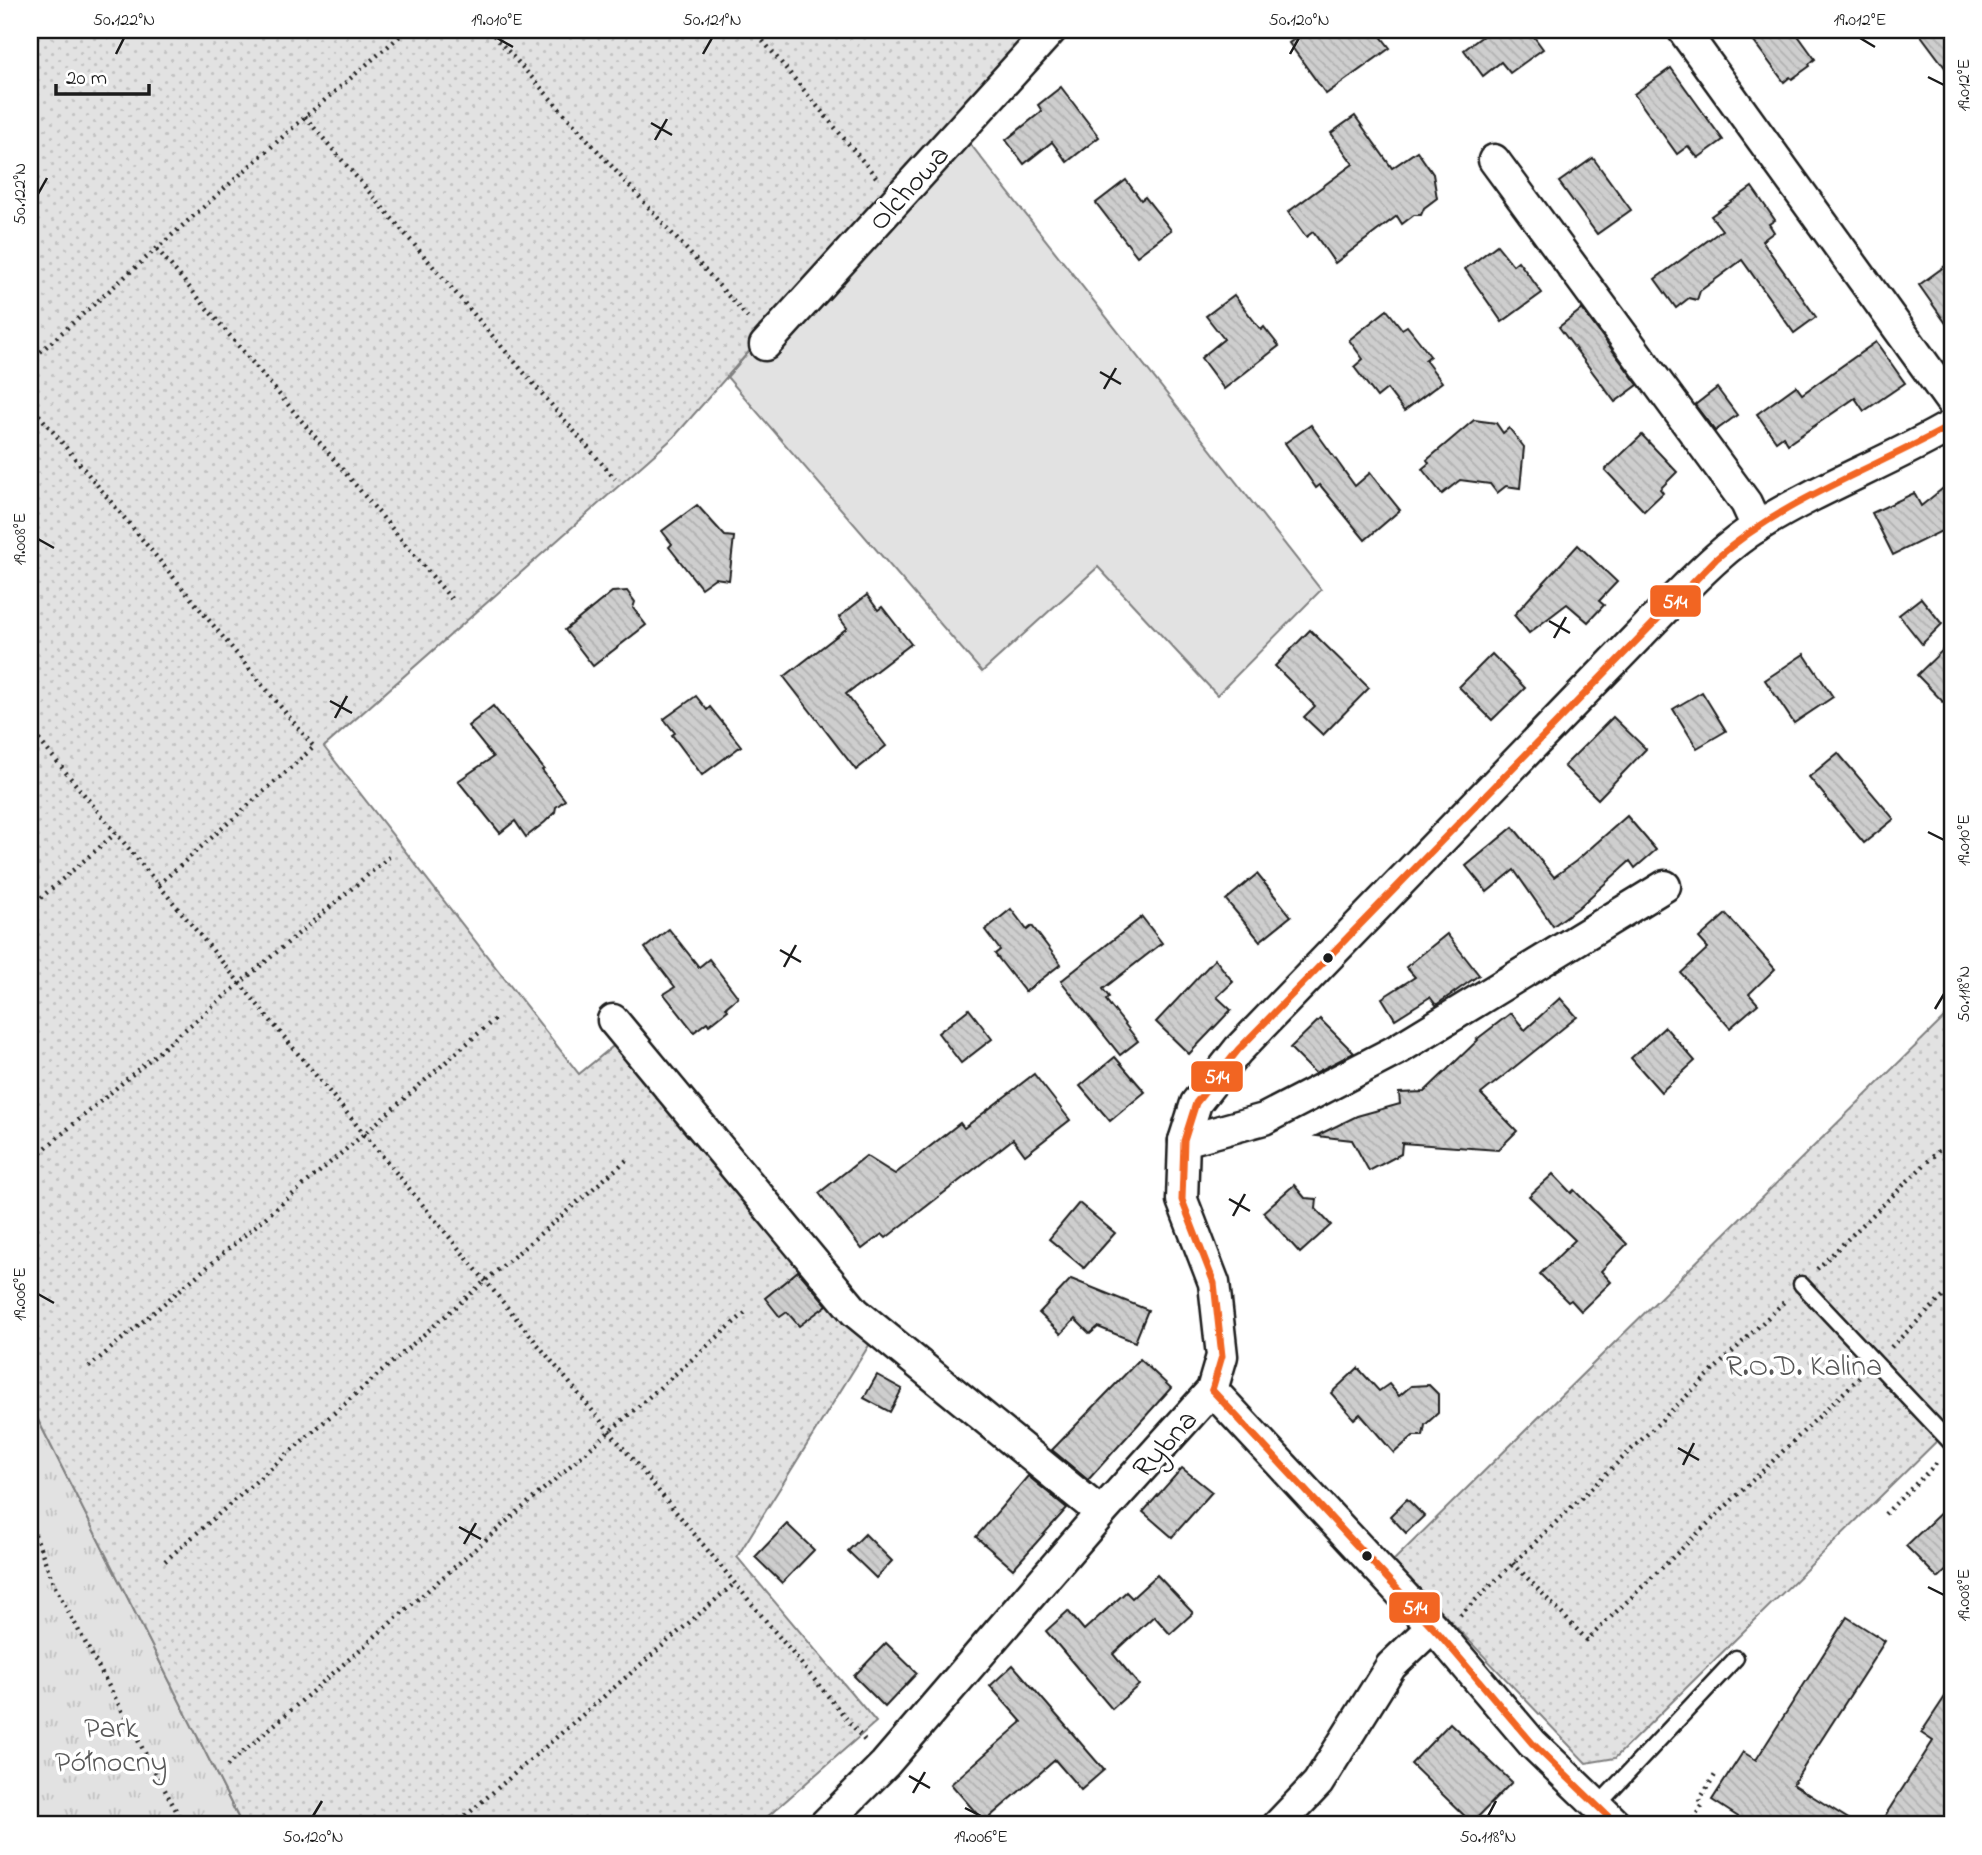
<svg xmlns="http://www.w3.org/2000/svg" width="1982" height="1855" font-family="'Indie Flower',sans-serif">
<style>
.grass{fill:#e2e2e2;stroke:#7f7f7f;stroke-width:2}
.park{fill:url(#park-tufts);stroke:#7f7f7f;stroke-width:2}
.garden{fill:url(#garden-dots);stroke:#7f7f7f;stroke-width:2}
.building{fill:url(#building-back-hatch);stroke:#1c1c1c;stroke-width:2}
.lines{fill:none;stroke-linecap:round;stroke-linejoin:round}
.service-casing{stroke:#1c1c1c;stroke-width:19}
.minor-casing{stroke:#1c1c1c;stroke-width:35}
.path{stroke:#1c1c1c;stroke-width:4.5;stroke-dasharray:2 5;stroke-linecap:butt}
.service{stroke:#fff;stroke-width:14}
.minor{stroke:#fff;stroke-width:30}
.bus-1-casing{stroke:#fff;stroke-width:12}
.bus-1{stroke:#f26522;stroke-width:7}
.ticks{fill:none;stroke:#1c1c1c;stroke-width:2.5}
.bus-dot{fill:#1c1c1c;stroke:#fff;stroke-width:2.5}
.labels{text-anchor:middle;stroke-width:7;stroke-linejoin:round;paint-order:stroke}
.street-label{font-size:30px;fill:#1c1c1c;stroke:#fff}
.park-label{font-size:30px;fill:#575757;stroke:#fff}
.line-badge{stroke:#fff;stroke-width:2.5}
.badge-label{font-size:19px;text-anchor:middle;font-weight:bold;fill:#fff}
.neatline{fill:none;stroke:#1c1c1c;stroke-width:2.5}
.ticks-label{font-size:18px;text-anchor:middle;fill:#1c1c1c}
</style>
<defs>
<pattern id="park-tufts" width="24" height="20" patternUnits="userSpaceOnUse" patternTransform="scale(1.75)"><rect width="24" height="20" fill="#e2e2e2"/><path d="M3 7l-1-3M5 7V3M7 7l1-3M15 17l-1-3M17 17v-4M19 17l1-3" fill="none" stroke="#c1c1c1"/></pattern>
<pattern id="garden-dots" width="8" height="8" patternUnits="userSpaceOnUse" patternTransform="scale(1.75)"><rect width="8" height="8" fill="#e2e2e2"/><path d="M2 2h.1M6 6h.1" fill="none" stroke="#c1c1c1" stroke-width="1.8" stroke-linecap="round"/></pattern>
<pattern id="building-back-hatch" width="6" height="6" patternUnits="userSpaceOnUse" patternTransform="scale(1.75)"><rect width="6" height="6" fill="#cecece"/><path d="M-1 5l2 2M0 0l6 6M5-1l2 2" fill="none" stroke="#b0b0b0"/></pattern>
</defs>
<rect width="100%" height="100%" fill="#fff"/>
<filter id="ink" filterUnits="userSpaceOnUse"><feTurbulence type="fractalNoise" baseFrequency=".0143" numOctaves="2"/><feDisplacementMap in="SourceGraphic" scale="14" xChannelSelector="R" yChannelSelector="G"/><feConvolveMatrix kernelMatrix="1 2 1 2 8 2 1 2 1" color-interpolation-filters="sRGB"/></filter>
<g filter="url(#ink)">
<path class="grass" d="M958 113 968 141 1321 590 1217 695 1098 567 982 672 727 377Z"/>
<path class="park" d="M30 1404 242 1825H30Z"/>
<g class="garden">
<path d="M30 30H1031L674 437 324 747 579 1074 617 1043 871 1342 737 1557 876 1722 758 1825H242L30 1404Z"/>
<path d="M1952 1010V1426L1615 1758 1586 1763 1393 1561Z"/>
</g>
<g class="building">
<path d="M1307 30H1376L1390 48 1326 94 1289 43Z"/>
<path d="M1491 30H1529L1543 49 1510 73 1501 62 1483 76 1464 50Z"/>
<path d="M1745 30H1794L1815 59 1809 64 1810 66 1792 79 1790 77 1784 82Z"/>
<path d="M1917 30H1952V77Z"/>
<path d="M1671 68 1723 140 1698 158 1688 146 1677 154 1634 94Z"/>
<path d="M1061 87 1099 137 1067 162 1052 142 1024 164 1006 140 1042 111 1038 105Z"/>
<path d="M1355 116 1392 168 1417 151 1433 174 1437 198 1424 208 1421 215H1414L1402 224 1397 216 1335 263 1313 232 1306 237 1288 212 1353 164 1331 133Z"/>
<path d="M1593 158 1631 210 1597 234 1559 182Z"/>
<path d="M1126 180 1141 200 1145 197 1171 230 1137 256 1096 203Z"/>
<path d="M1752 187 1775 220 1769 224 1774 232 1762 241 1816 317 1794 333 1742 260 1700 291 1697 300 1689 298 1676 308 1655 279 1722 230 1711 216Z"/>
<path d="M1497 245 1513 265 1518 261 1542 293 1502 322 1465 269Z"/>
<path d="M1952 261V332L1919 285Z"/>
<path d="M1234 295 1261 330 1264 327 1279 346 1224 389 1201 358 1224 339 1206 316Z"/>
<path d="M1582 309 1638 385 1615 402 1559 327Z"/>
<path d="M1387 310 1402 329 1407 326 1419 341 1430 356 1425 360 1442 382 1404 411 1387 389 1377 397 1354 367 1363 359 1349 340Z"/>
<path d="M1876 342 1905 383 1864 411 1855 398 1788 444 1783 436 1776 441 1757 414 1796 386 1802 394Z"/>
<path d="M1717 388 1737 415 1715 431 1695 405Z"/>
<path d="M1474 420 1496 423 1503 433 1509 428 1524 447 1520 488 1506 486 1497 493 1490 484 1460 480 1442 494 1422 469 1429 463 1427 460Z"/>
<path d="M1311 425 1355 486 1370 473 1400 510 1365 540 1320 485 1316 488 1285 443Z"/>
<path d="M1642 435 1677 472 1660 489 1663 493 1644 511 1605 470Z"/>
<path d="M1952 481V526L1893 555 1872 513 1914 493 1921 506Z"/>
<path d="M697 505 725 536 734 537 729 580 715 578 701 588 669 547 672 544 662 531Z"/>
<path d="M1578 545 1617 582 1599 601 1604 605 1588 622 1567 604 1529 633 1514 615Z"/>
<path d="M627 591 635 602 633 608 646 625 593 666 565 630 612 592Z"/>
<path d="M867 595 878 610 882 607 911 644 846 694 886 746 856 770 784 677 847 628 839 617Z"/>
<path d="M1921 598 1942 624 1922 644 1899 615Z"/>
<path d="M1310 630 1369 688 1323 735 1304 717 1315 706 1275 666Z"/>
<path d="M1952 641V711L1917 675Z"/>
<path d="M1492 654 1525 688 1492 720 1459 687Z"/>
<path d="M1804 654 1833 697 1794 723 1765 680Z"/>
<path d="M1702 692 1726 731 1697 748 1673 709Z"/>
<path d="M696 696 707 710 710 707 741 746 702 775 672 735 675 733 664 719Z"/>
<path d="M493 706 544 769 542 770 565 800 556 807 555 812 545 822 526 837 515 821 500 833 458 781 493 757 468 726Z"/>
<path d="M1613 717 1646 749 1598 799 1564 766Z"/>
<path d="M1838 753 1894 819 1864 843 1809 777Z"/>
<path d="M1627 816 1656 850 1635 868 1630 861 1578 908 1553 926 1514 870 1487 892 1466 866 1513 827 1554 877 1576 861Z"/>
<path d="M1257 874 1291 916 1260 941 1226 900Z"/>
<path d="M1011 909 1027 930 1032 926 1061 964 1025 992 995 954 1000 950 985 930Z"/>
<path d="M1726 914 1775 969 1749 994 1758 1004 1730 1028 1681 973 1708 948 1699 938Z"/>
<path d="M1142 917 1162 943 1103 989 1109 997 1106 1000 1138 1041 1120 1055 1061 981Z"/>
<path d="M669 929 699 967 709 959 738 997 726 1007 728 1010 709 1025 707 1022 694 1032 664 994 675 987 645 948Z"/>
<path d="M1447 934 1479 975 1436 1005 1430 997 1395 1019 1382 998 1415 977 1406 967Z"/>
<path d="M1215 959 1233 982 1217 997 1231 1010 1189 1054 1156 1022Z"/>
<path d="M1560 998 1577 1017 1481 1094 1517 1131 1498 1150 1402 1143 1401 1154 1369 1171 1352 1140 1316 1136 1357 1116 1400 1104 1399 1093 1424 1092 1478 1040 1477 1039 1511 1013 1525 1030Z"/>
<path d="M969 1009 992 1039 961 1063 938 1033Z"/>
<path d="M1320 1019 1354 1053 1315 1073 1290 1048Z"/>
<path d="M1665 1027 1695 1061 1661 1092 1631 1058Z"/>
<path d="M1115 1057 1145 1092 1110 1121 1080 1086Z"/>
<path d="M1034 1074 1070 1120 1025 1155 1013 1139 886 1238 882 1234 862 1249 819 1193 866 1156 895 1174 960 1123 964 1128Z"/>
<path d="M1553 1174 1571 1193 1574 1190 1627 1244 1601 1271 1611 1282 1581 1311 1571 1300 1568 1302 1540 1274 1575 1240 1529 1196Z"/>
<path d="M1294 1185 1305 1198 1317 1199 1316 1209 1331 1225 1300 1253 1263 1212Z"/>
<path d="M1079 1203 1115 1233 1084 1268 1049 1239Z"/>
<path d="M798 1271 827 1305 799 1326 787 1312 780 1317 765 1298Z"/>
<path d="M1071 1279 1148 1310 1135 1342 1098 1327 1090 1334 1075 1319 1061 1334 1039 1313Z"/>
<path d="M1140 1359 1171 1388 1088 1480 1052 1450Z"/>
<path d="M1358 1368 1379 1391 1389 1384 1399 1396 1411 1386 1429 1385 1438 1394V1413L1425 1425 1423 1436H1413L1394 1453 1360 1414 1354 1419 1331 1393Z"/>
<path d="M877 1375 902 1389 890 1412 864 1398Z"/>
<path d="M1182 1468 1212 1492 1172 1537 1143 1512Z"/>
<path d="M1028 1476 1067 1508 1013 1569 976 1537Z"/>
<path d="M1407 1499 1424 1516 1406 1533 1390 1516Z"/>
<path d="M1952 1502V1565L1938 1578 1906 1546Z"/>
<path d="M787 1524 814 1550 782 1583 755 1557Z"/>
<path d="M865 1534 892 1561 876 1578 848 1551Z"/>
<path d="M1157 1575 1193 1613 1170 1634 1154 1616 1113 1654 1139 1685 1112 1709 1046 1631 1068 1611 1084 1630 1126 1592 1132 1598Z"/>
<path d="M1847 1617 1885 1641 1793 1784 1858 1825H1751L1712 1800 1743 1752 1756 1760Z"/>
<path d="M886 1643 917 1673 885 1707 854 1676Z"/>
<path d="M1013 1665 1104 1770 1081 1790 1055 1760 984 1822 951 1784 1022 1722 990 1686Z"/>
<path d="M1952 1686V1825H1879L1933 1741 1921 1733Z"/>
<path d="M1450 1723 1512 1782 1472 1823 1411 1764Z"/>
</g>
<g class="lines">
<defs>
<g id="service">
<path d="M1801 1284 1952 1444"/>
<path d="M1597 1806 1736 1658"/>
</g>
<g id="minor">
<path d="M1683 30 1952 403"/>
<path d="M1494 160 1746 503 1757 527"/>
<path d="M765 345 1051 30"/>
<path d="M613 1020 855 1312 1101 1513"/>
<path d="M1184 1141 1264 1119 1395 1051 1665 886"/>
<path d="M1212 1390 1440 1635 1532 1743 1617 1825"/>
<path d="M824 1825 885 1764 1101 1513 1212 1390 1222 1356 1214 1283 1182 1200 1184 1141 1196 1103 1238 1050 1677 596C1702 571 1728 545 1758 526 1820 487 1889 462 1952 425"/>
<path d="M1278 1825 1318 1783 1391 1666 1432 1627"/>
</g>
</defs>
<use href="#service" class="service-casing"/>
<use href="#minor" class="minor-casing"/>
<g class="path">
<path d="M489 30 749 319"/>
<path d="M754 30 876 177"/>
<path d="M305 117 615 479"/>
<path d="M157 249 453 601"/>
<path d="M30 361 305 117 407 30"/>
<path d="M30 404 314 747 158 885"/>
<path d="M30 729 865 1741"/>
<path d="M30 907 116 833"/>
<path d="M30 1161 389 857"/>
<path d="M1817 1269 1952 1138"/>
<path d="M1891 1347 1952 1288"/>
<path d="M89 1367 364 1134 497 1017"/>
<path d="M1885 1514 1939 1461"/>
<path d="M30 1521 54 1585 184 1825"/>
<path d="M165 1561 485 1281 629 1158"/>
<path d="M1513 1563 1587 1640 1860 1377"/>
<path d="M1460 1615 1786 1300"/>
<path d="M227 1766 745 1313"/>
<path d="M1647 1817 1657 1825"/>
<path d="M455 1825 735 1583"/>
<path d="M1689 1825 1702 1806 1700 1799 1715 1775"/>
</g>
<use href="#service" class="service"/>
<use href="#minor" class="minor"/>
<defs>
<g id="bus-1">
<path d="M1212 1390 1222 1356 1214 1283 1182 1200 1184 1141 1196 1103 1238 1050 1716 559C1784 499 1873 469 1952 425"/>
<path d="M1212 1390 1440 1635 1532 1743 1617 1825"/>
</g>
</defs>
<use href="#bus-1" class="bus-1-casing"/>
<use href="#bus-1" class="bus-1"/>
</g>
</g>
<path class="ticks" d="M497 38 513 47M1860 38 1875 47M116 54 124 38M703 54 712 38M1290 54 1299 38M1928 77 1944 85M651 123 672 135M655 140 667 119M38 194 47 178M1100 372 1121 384M1104 389 1116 368M38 539 54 548M1549 621 1570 633M1554 638 1566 617M330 701 352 713M335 718 347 696M1928 832 1944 840M780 950 801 962M784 967 796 945M1935 1009 1944 994M1229 1199 1250 1211M1233 1216 1245 1194M38 1294 54 1303M1678 1448 1699 1460M1683 1465 1694 1443M459 1527 481 1539M464 1544 476 1523M1928 1587 1944 1595M909 1776 930 1788M913 1793 925 1772M965 1808 981 1816M313 1816 322 1801M1488 1816 1496 1801"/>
<g class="bus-dot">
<circle cx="1328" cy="958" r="6"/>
<circle cx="1367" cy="1556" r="6"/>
</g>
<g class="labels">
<g class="street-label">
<text transform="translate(908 187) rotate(-48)" y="10">Olchowa</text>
<text transform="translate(1164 1443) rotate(-48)" y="10">Rybna</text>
</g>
<g class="park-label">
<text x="1804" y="1375">R.O.D. Kalina</text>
<text x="111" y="1737">Park<tspan x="111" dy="34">Północny</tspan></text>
</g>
</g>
<g class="line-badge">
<rect x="1649" y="584" width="53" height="34" rx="7" fill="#f26522"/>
<rect x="1190" y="1060" width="54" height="33" rx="7" fill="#f26522"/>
<rect x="1388" y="1591" width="53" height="33" rx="7" fill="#f26522"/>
</g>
<g class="badge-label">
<text x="1675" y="608">514</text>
<text x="1217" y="1083">514</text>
<text x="1415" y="1614">514</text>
</g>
<rect width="1982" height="1855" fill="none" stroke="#fff" stroke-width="77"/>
<path d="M56 84v10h93v-10" fill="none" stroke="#1c1c1c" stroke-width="3.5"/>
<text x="66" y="84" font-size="21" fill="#1c1c1c" stroke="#ffffff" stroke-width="5" paint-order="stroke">20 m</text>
<rect x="38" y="38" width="1906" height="1778" class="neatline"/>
<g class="ticks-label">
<text x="124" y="25">50.122°N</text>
<text x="497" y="25">19.010°E</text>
<text x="712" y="25">50.121°N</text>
<text x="1299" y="25">50.120°N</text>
<text x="1860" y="25">19.012°E</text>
<text transform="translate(1963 85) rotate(-90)" y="6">19.012°E</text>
<text transform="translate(19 194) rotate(-90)" y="6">50.122°N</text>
<text transform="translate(19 539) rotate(-90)" y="6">19.008°E</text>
<text transform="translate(1963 840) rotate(-90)" y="6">19.010°E</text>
<text transform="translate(1963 994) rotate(-90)" y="6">50.118°N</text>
<text transform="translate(19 1294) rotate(-90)" y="6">19.006°E</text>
<text transform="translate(1963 1595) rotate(-90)" y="6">19.008°E</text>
<text x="313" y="1842">50.120°N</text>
<text x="981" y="1842">19.006°E</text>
<text x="1488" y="1842">50.118°N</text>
</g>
</svg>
